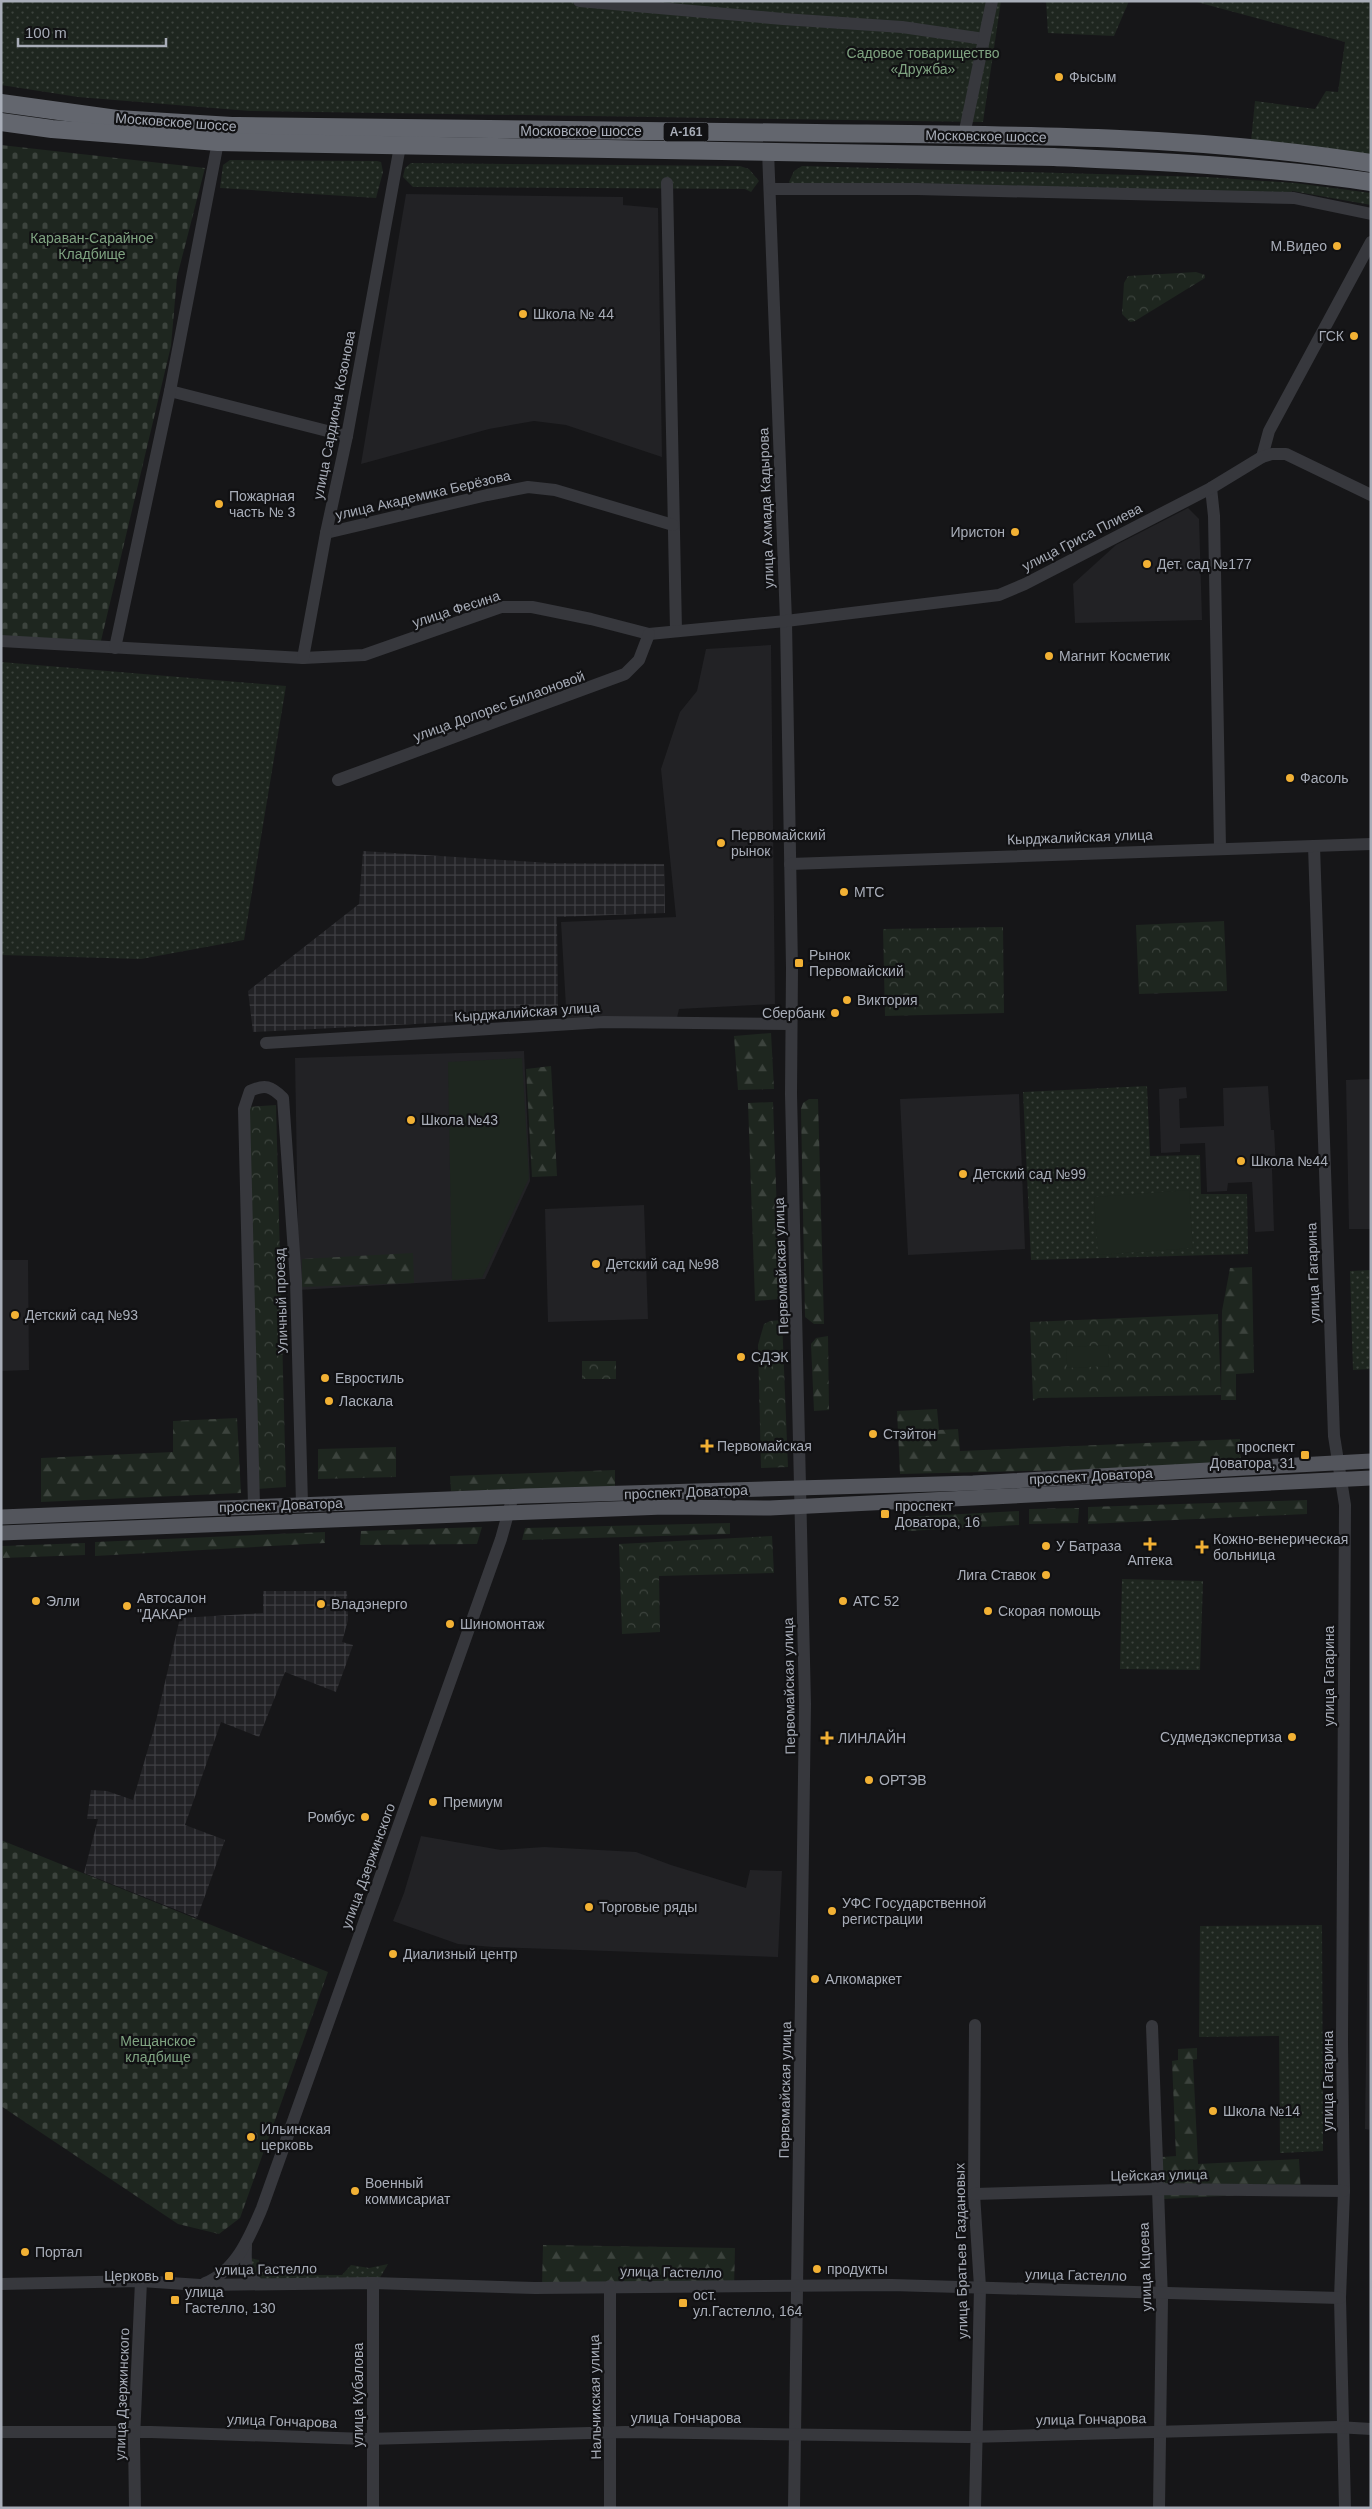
<svg xmlns="http://www.w3.org/2000/svg" width="1372" height="2509" font-family="Helvetica,sans-serif">
<style>
.built{fill:#222225}
.industrial{fill:url(#industrial-grid)}
.grass{fill:url(#grass-dots)}
.forest{fill:url(#forest-firs)}
.cemetery{fill:url(#cemetery-stones)}
.park{fill:url(#park-crowns)}
.pitch{fill:#1e261f}
.lines{fill:none;stroke-linecap:round;stroke-linejoin:round}
.minor{stroke:#37383d;stroke-width:12}
.major{stroke:#53555c;stroke-width:15}
.highway{stroke:#63666e;stroke-width:18}
.poi-dot{fill:#f2b134;stroke:#111113;stroke-width:2}
.labels{text-anchor:middle;stroke-width:4.5;stroke-linejoin:round;paint-order:stroke}
.shield{fill:#111113;stroke:#7b7e86;stroke-width:1}
.shield-label{font-size:12px;font-weight:bold;fill:#a8adb8}
.park-label{font-size:14px;fill:#7fa381;stroke:#111113}
.poi-label{font-size:14px;fill:#a8adb8;stroke:#111113;text-anchor:start}
.street-label{font-size:14px;fill:#a8adb8;stroke:#111113}
</style>
<defs>
<pattern id="industrial-grid" width="8" height="8" patternUnits="userSpaceOnUse" patternTransform="scale(1.25)"><rect width="8" height="8" fill="#222225"/><path d="M0 4h8M4 0v8" fill="none" stroke="#3f3f43"/></pattern>
<pattern id="grass-dots" width="8" height="8" patternUnits="userSpaceOnUse" patternTransform="scale(1.25)"><rect width="8" height="8" fill="#1e261f"/><path d="M2 2h.1M6 6h.1" fill="none" stroke="#3c433d" stroke-width="1.8" stroke-linecap="round"/></pattern>
<pattern id="forest-firs" width="22" height="20" patternUnits="userSpaceOnUse" patternTransform="scale(1.25)"><rect width="22" height="20" fill="#1e261f"/><path d="M5 1l3.5 6h-7zM16 11l3.5 6h-7z" fill="#3c433d"/></pattern>
<pattern id="cemetery-stones" width="16" height="16" patternUnits="userSpaceOnUse" patternTransform="scale(1.25)"><rect width="16" height="16" fill="#1e261f"/><path d="M2 7V4a2 2 0 0 1 4 0v3zM10 15v-3a2 2 0 0 1 4 0v3z" fill="#3c433d"/></pattern>
<pattern id="park-crowns" width="20" height="18" patternUnits="userSpaceOnUse" patternTransform="scale(1.25)"><rect width="20" height="18" fill="#1e261f"/><path d="M2 6a3 3 0 1 1 6 0M12 15a3 3 0 1 1 6 0" fill="none" stroke="#3c433d"/></pattern>
</defs>
<rect width="100%" height="100%" fill="#161618"/>
<g class="built">
<path d="M406 194 623 197V205L658 208 662 457 566 425 534 421 489 429 361 464Z"/>
<path d="M1188 508 1199 519 1202 620 1075 623 1073 584 1116 545Z"/>
<path d="M771 645 775 1004 679 1009 677 1018 567 1024 561 922 676 917 661 769 680 712 697 691 706 649Z"/>
<path d="M524 1051 530 1181 485 1279 299 1290 295 1058Z"/>
<path d="M1371 1079V1229H1349L1346 1080Z"/>
<path d="M1268 1086 1271 1130H1274L1276 1168 1272 1169 1274 1231 1255 1232 1252 1182 1228 1183 1227 1191 1207 1192 1205 1143 1180 1144V1152L1161 1153 1159 1089 1186 1087 1187 1098 1179 1099 1180 1128 1224 1126 1223 1088Z"/>
<path d="M1019 1094 1025 1249 908 1255 900 1099Z"/>
<path d="M644 1205 648 1319 548 1322 545 1209Z"/>
<path d="M1 1260H28L29 1370 1 1371Z"/>
<path d="M1371 1717V2130L1365 2129Z"/>
<path d="M421 1836 501 1850 544 1847 636 1852 671 1865 746 1888 750 1870 782 1871 778 1957 493 1947 458 1944 393 1921 404 1893Z"/>
</g>
<g class="industrial">
<path d="M363 851 550 863 664 864 665 913 557 917 558 1017 253 1032 248 991 359 904Z"/>
<path d="M263 1591H347L348 1620 342 1642 353 1645 336 1692 285 1672 259 1737 221 1722 185 1825 225 1840 197 1918 84 1873 98 1819H87L91 1790 107 1791 133 1800 155 1725 180 1618 263 1613Z"/>
</g>
<g class="grass">
<path d="M1 1H1001L983 122 250 111 78 97 1 85Z"/>
<path d="M1046 1H1129L1114 36 1048 33Z"/>
<path d="M1193 1H1371V158L1251 141 1255 101 1315 109 1326 91 1338 92 1345 42Z"/>
<path d="M230 160 377 161 381 162 383 172 376 198 220 188 223 165Z"/>
<path d="M411 163 740 166 749 169 759 181 751 192 745 189 420 187H413L403 177 405 168Z"/>
<path d="M802 166 1206 177 1295 183 1371 193V205L1292 191 1290 196 792 187 789 182 794 171Z"/>
<path d="M1 662 286 686 244 940 141 959 1 955Z"/>
<path d="M1147 1086 1150 1156 1200 1155 1201 1194H1247L1248 1254 1031 1260 1023 1092Z"/>
<path d="M1371 1270V1369L1353 1370 1350 1271Z"/>
<path d="M1122 1579 1203 1581 1200 1670 1120 1669Z"/>
<path d="M1322 1925 1323 2151 1280 2153 1279 2036 1199 2037 1200 1926Z"/>
<path d="M250 2258 259 2260V2272L301 2270 310 2275H342L351 2265 369 2268 388 2264 378 2281 249 2287 242 2278Z"/>
</g>
<g class="forest">
<path d="M771 1033 774 1089 738 1090 734 1036Z"/>
<path d="M551 1066 557 1176 532 1177 526 1069Z"/>
<path d="M809 1099H818L824 1324H814L805 1317 801 1109 803 1103Z"/>
<path d="M773 1102 780 1299 755 1301 748 1103Z"/>
<path d="M413 1253 414 1283 302 1287V1259Z"/>
<path d="M1252 1267 1254 1373 1236 1374V1400H1221L1222 1311 1230 1268Z"/>
<path d="M828 1336 829 1410 814 1411 811 1344 816 1338Z"/>
<path d="M937 1409 939 1430 958 1429 960 1451 1240 1439 1241 1466 900 1474 897 1411Z"/>
<path d="M237 1418 241 1493 41 1502V1458L173 1452V1421Z"/>
<path d="M396 1447V1477L318 1479V1449Z"/>
<path d="M615 1470V1487L451 1491 450 1476Z"/>
<path d="M1307 1500V1514L1088 1524V1507Z"/>
<path d="M1079 1508 1078 1523 1029 1524V1509Z"/>
<path d="M1019 1511V1525L908 1531 907 1517Z"/>
<path d="M730 1523V1534L522 1540 525 1528Z"/>
<path d="M482 1527 477 1544 360 1545 361 1531Z"/>
<path d="M325 1532V1543L95 1556V1542Z"/>
<path d="M85 1543V1555L3 1558 2 1546Z"/>
<path d="M1197 2048V2059L1193 2060 1198 2164 1299 2159 1301 2192 1164 2199 1162 2157 1176 2156 1172 2061 1178 2060V2049Z"/>
<path d="M543 2245 735 2248 734 2289 542 2286Z"/>
</g>
<g class="cemetery">
<path d="M1 145 205 168 177 277 171 346 100 645 1 640Z"/>
<path d="M1 1840 328 1972 240 2218 219 2234 178 2224 1 2106Z"/>
</g>
<g class="park">
<path d="M1196 272 1205 275V278L1135 321 1130 322 1122 314 1124 283 1128 276Z"/>
<path d="M1224 921 1227 991 1139 994 1136 925Z"/>
<path d="M1003 927 1004 1013 885 1016 883 929Z"/>
<path d="M276 1105 286 1487 257 1489 247 1107Z"/>
<path d="M1218 1314 1221 1395 1038 1398 1033 1401 1030 1322Z"/>
<path d="M782 1320 788 1467 761 1468 758 1345 764 1324 770 1321Z"/>
<rect x="582" y="1361" width="34" height="18"/>
<path d="M772 1536 774 1573 659 1576 660 1632 622 1634 619 1544Z"/>
</g>
<g class="pitch">
<path d="M522 1058 529 1178 482 1278 452 1280 448 1062Z"/>
<path d="M1189 1190 1193 1248 1098 1255 1094 1197Z"/>
<path d="M1108 1345 1109 1366 1067 1368 1066 1347Z"/>
</g>
<g class="lines">
<g class="minor">
<path d="M579 1 783 19 902 27 984 39"/>
<path d="M964 135 992 1"/>
<path d="M768 151 786 621 792 968 791 1094 805 1704 794 2508"/>
<path d="M667 183 676 631"/>
<path d="M771 189H917L1294 198 1371 214"/>
<path d="M170 391 347 436"/>
<path d="M1262 457 1269 431 1371 242"/>
<path d="M1211 488 1214 516 1220 848"/>
<path d="M326 533 487 495 528 487 555 490 673 525"/>
<path d="M1 641 303 658 364 655 501 607H532L591 619 649 634 786 621 999 595 1025 584 1211 488 1262 457 1272 454H1286L1371 495"/>
<path d="M115 648 170 391 218 142"/>
<path d="M303 658 326 533 347 436 400 146"/>
<path d="M338 780 625 674 639 660 649 634"/>
<path d="M1314 846 1334 1436 1345 1505 1342 2042 1344 2191 1340 2298 1345 2508"/>
<path d="M790 864 1371 844"/>
<path d="M266 1043 604 1022 791 1024"/>
<path d="M254 1506 244 1109 250 1091C265 1084 271 1086 283 1098L296 1281 302 1504"/>
<path d="M975 2025 974 2194 980 2287 975 2508"/>
<path d="M1152 2026 1162 2299 1159 2508"/>
<path d="M974 2194 1158 2189 1344 2191"/>
<path d="M246 2243C246 2260 243 2272 257 2283"/>
<path d="M205 2283C236 2271 250 2236 262 2208L501 1539 513 1496"/>
<path d="M1 2284 141 2281 200 2285 373 2283 535 2288 892 2285 1340 2298"/>
<path d="M610 2286V2508"/>
<path d="M1 2432H151L367 2439 625 2432 968 2437 1337 2427 1371 2429"/>
<path d="M135 2508 134 2439 141 2281"/>
<path d="M373 2508V2283"/>
</g>
<g class="major">
<path d="M1 1517 524 1496 973 1483 1371 1461"/>
<path d="M1 1533 664 1507 770 1508 1371 1478"/>
</g>
<g class="highway">
<path d="M1 103 117 119 232 126C427 128 622 131 816 133 1001 135 1188 134 1371 163"/>
<path d="M1 122 52 129 218 142 1054 157C1162 162 1263 166 1371 182"/>
</g>
</g>
<g class="poi-dot">
<circle cx="1059" cy="77" r="5"/>
<circle cx="1337" cy="246" r="5"/>
<circle cx="523" cy="314" r="5"/>
<circle cx="1354" cy="336" r="5"/>
<circle cx="219" cy="504" r="5"/>
<circle cx="1015" cy="532" r="5"/>
<circle cx="1147" cy="564" r="5"/>
<circle cx="1049" cy="656" r="5"/>
<circle cx="1290" cy="778" r="5"/>
<circle cx="721" cy="843" r="5"/>
<circle cx="844" cy="892" r="5"/>
<rect x="794" y="958" width="10" height="10" rx="2.5"/>
<circle cx="847" cy="1000" r="5"/>
<circle cx="835" cy="1013" r="5"/>
<circle cx="411" cy="1120" r="5"/>
<circle cx="1241" cy="1161" r="5"/>
<circle cx="963" cy="1174" r="5"/>
<circle cx="596" cy="1264" r="5"/>
<circle cx="15" cy="1315" r="5"/>
<circle cx="741" cy="1357" r="5"/>
<circle cx="325" cy="1378" r="5"/>
<circle cx="329" cy="1401" r="5"/>
<circle cx="873" cy="1434" r="5"/>
<path d="M704.5 1438.5h5v5h5v5h-5v5h-5v-5h-5v-5h5z"/>
<rect x="1300" y="1450" width="10" height="10" rx="2.5"/>
<rect x="880" y="1509" width="10" height="10" rx="2.5"/>
<path d="M1147.5 1536.5h5v5h5v5h-5v5h-5v-5h-5v-5h5z"/>
<circle cx="1046" cy="1546" r="5"/>
<path d="M1199.5 1539.5h5v5h5v5h-5v5h-5v-5h-5v-5h5z"/>
<circle cx="1046" cy="1575" r="5"/>
<circle cx="36" cy="1601" r="5"/>
<circle cx="843" cy="1601" r="5"/>
<circle cx="321" cy="1604" r="5"/>
<circle cx="127" cy="1606" r="5"/>
<circle cx="988" cy="1611" r="5"/>
<circle cx="450" cy="1624" r="5"/>
<circle cx="1292" cy="1737" r="5"/>
<path d="M824.5 1730.5h5v5h5v5h-5v5h-5v-5h-5v-5h5z"/>
<circle cx="869" cy="1780" r="5"/>
<circle cx="433" cy="1802" r="5"/>
<circle cx="365" cy="1817" r="5"/>
<circle cx="589" cy="1907" r="5"/>
<circle cx="832" cy="1911" r="5"/>
<circle cx="393" cy="1954" r="5"/>
<circle cx="815" cy="1979" r="5"/>
<circle cx="1213" cy="2111" r="5"/>
<circle cx="251" cy="2137" r="5"/>
<circle cx="355" cy="2191" r="5"/>
<circle cx="25" cy="2252" r="5"/>
<circle cx="817" cy="2269" r="5"/>
<rect x="164" y="2271" width="10" height="10" rx="2.5"/>
<rect x="170" y="2295" width="10" height="10" rx="2.5"/>
<rect x="678" y="2298" width="10" height="10" rx="2.5"/>
</g>
<g class="labels">
<rect class="shield" x="663.5" y="122.5" width="45" height="19" rx="4"/>
<g class="shield-label">
<text x="686" y="136">А-161</text>
</g>
<g class="park-label">
<text x="923" y="58">Садовое товарищество<tspan x="923" dy="16">«Дружба»</tspan></text>
<text x="92" y="243">Караван-Сарайное<tspan x="92" dy="16">Кладбище</tspan></text>
<text x="158" y="2046">Мещанское<tspan x="158" dy="16">кладбище</tspan></text>
</g>
<g class="poi-label">
<text x="1069" y="82">Фысым</text>
<text x="1327" y="251" text-anchor="end">М.Видео</text>
<text x="533" y="319">Школа № 44</text>
<text x="1344" y="341" text-anchor="end">ГСК</text>
<text x="229" y="501">Пожарная<tspan x="229" dy="16">часть № 3</tspan></text>
<text x="1005" y="537" text-anchor="end">Иристон</text>
<text x="1157" y="569">Дет. сад №177</text>
<text x="1059" y="661">Магнит Косметик</text>
<text x="1300" y="783">Фасоль</text>
<text x="731" y="840">Первомайский<tspan x="731" dy="16">рынок</tspan></text>
<text x="854" y="897">МТС</text>
<text x="809" y="960">Рынок<tspan x="809" dy="16">Первомайский</tspan></text>
<text x="857" y="1005">Виктория</text>
<text x="825" y="1018" text-anchor="end">Сбербанк</text>
<text x="421" y="1125">Школа №43</text>
<text x="1251" y="1166">Школа №44</text>
<text x="973" y="1179">Детский сад №99</text>
<text x="606" y="1269">Детский сад №98</text>
<text x="25" y="1320">Детский сад №93</text>
<text x="751" y="1362">СДЭК</text>
<text x="335" y="1383">Евростиль</text>
<text x="339" y="1406">Ласкала</text>
<text x="883" y="1439">Стэйтон</text>
<text x="717" y="1451">Первомайская</text>
<text x="1295" y="1452" text-anchor="end">проспект<tspan x="1295" dy="16">Доватора, 31</tspan></text>
<text x="895" y="1511">проспект<tspan x="895" dy="16">Доватора, 16</tspan></text>
<text x="1213" y="1544">Кожно-венерическая<tspan x="1213" dy="16">больница</tspan></text>
<text x="1056" y="1551">У Батраза</text>
<text x="1150" y="1565" text-anchor="middle">Аптека</text>
<text x="1036" y="1580" text-anchor="end">Лига Ставок</text>
<text x="137" y="1603">Автосалон<tspan x="137" dy="16">"ДАКАР"</tspan></text>
<text x="46" y="1606">Элли</text>
<text x="853" y="1606">АТС 52</text>
<text x="331" y="1609">Владэнерго</text>
<text x="998" y="1616">Скорая помощь</text>
<text x="460" y="1629">Шиномонтаж</text>
<text x="1282" y="1742" text-anchor="end">Судмедэкспертиза</text>
<text x="838" y="1743">ЛИНЛАЙН</text>
<text x="879" y="1785">ОРТЭВ</text>
<text x="443" y="1807">Премиум</text>
<text x="355" y="1822" text-anchor="end">Ромбус</text>
<text x="842" y="1908">УФС Государственной<tspan x="842" dy="16">регистрации</tspan></text>
<text x="599" y="1912">Торговые ряды</text>
<text x="403" y="1959">Диализный центр</text>
<text x="825" y="1984">Алкомаркет</text>
<text x="1223" y="2116">Школа №14</text>
<text x="261" y="2134">Ильинская<tspan x="261" dy="16">церковь</tspan></text>
<text x="365" y="2188">Военный<tspan x="365" dy="16">коммисариат</tspan></text>
<text x="35" y="2257">Портал</text>
<text x="827" y="2274">продукты</text>
<text x="159" y="2281" text-anchor="end">Церковь</text>
<text x="185" y="2297">улица<tspan x="185" dy="16">Гастелло, 130</tspan></text>
<text x="693" y="2300">ост.<tspan x="693" dy="16">ул.Гастелло, 164</tspan></text>
</g>
<g class="street-label">
<text transform="translate(176 122) rotate(4)" y="5">Московское шоссе</text>
<text x="581" y="136">Московское шоссе</text>
<text transform="translate(986 136) rotate(1)" y="5">Московское шоссе</text>
<text transform="translate(334 415) rotate(-79)" y="5">улица Сардиона Козонова</text>
<text transform="translate(423 495) rotate(-13)" y="5">улица Академика Берёзова</text>
<text transform="translate(766 508) rotate(-92)" y="5">улица Ахмада Кадырова</text>
<text transform="translate(1082 537) rotate(-27)" y="5">улица Гриса Плиева</text>
<text transform="translate(456 609) rotate(-18)" y="5">улица Фесина</text>
<text transform="translate(499 706) rotate(-20)" y="5">улица Долорес Билаоновой</text>
<text transform="translate(1080 837) rotate(-2)" y="5">Кырджалийская улица</text>
<text transform="translate(527 1012) rotate(-4)" y="5">Кырджалийская улица</text>
<text transform="translate(781 1266) rotate(-92)" y="5">Первомайская улица</text>
<text transform="translate(1313 1273) rotate(-92)" y="5">улица Гагарина</text>
<text transform="translate(281 1301) rotate(-92)" y="5">Уличный проезд</text>
<text transform="translate(1091 1476) rotate(-3)" y="5">проспект Доватора</text>
<text transform="translate(686 1492) rotate(-2)" y="5">проспект Доватора</text>
<text transform="translate(281 1505) rotate(-2)" y="5">проспект Доватора</text>
<text transform="translate(1329 1676) rotate(-90)" y="5">улица Гагарина</text>
<text transform="translate(789 1686) rotate(-91)" y="5">Первомайская улица</text>
<text transform="translate(368 1866) rotate(-70)" y="5">улица Дзержинского</text>
<text transform="translate(1328 2081) rotate(-90)" y="5">улица Гагарина</text>
<text transform="translate(785 2090) rotate(-89)" y="5">Первомайская улица</text>
<text transform="translate(1159 2175) rotate(-1)" y="5">Цейская улица</text>
<text transform="translate(961 2251) rotate(-91)" y="5">улица Братьев Газдановых</text>
<text transform="translate(1145 2267) rotate(-92)" y="5">улица Кцоева</text>
<text transform="translate(266 2269) rotate(-1)" y="5">улица Гастелло</text>
<text transform="translate(671 2272) rotate(1)" y="5">улица Гастелло</text>
<text transform="translate(1076 2275) rotate(1)" y="5">улица Гастелло</text>
<text transform="translate(122 2394) rotate(-88)" y="5">улица Дзержинского</text>
<text transform="translate(358 2395) rotate(-90)" y="5">улица Кубалова</text>
<text transform="translate(595 2397) rotate(-91)" y="5">Нальчикская улица</text>
<text x="686" y="2423">улица Гончарова</text>
<text transform="translate(1091 2419) rotate(-1)" y="5">улица Гончарова</text>
<text transform="translate(282 2421) rotate(2)" y="5">улица Гончарова</text>
</g>
</g>
<rect width="1372" height="2509" fill="none" stroke="#a8adb8" stroke-width="5"/>
<path d="M18 38v8h148v-8" fill="none" stroke="#a8adb8" stroke-width="2.5"/>
<text x="25" y="38" font-size="15" fill="#a8adb8" stroke="#111113" stroke-width="4" paint-order="stroke">100 m</text>
</svg>
